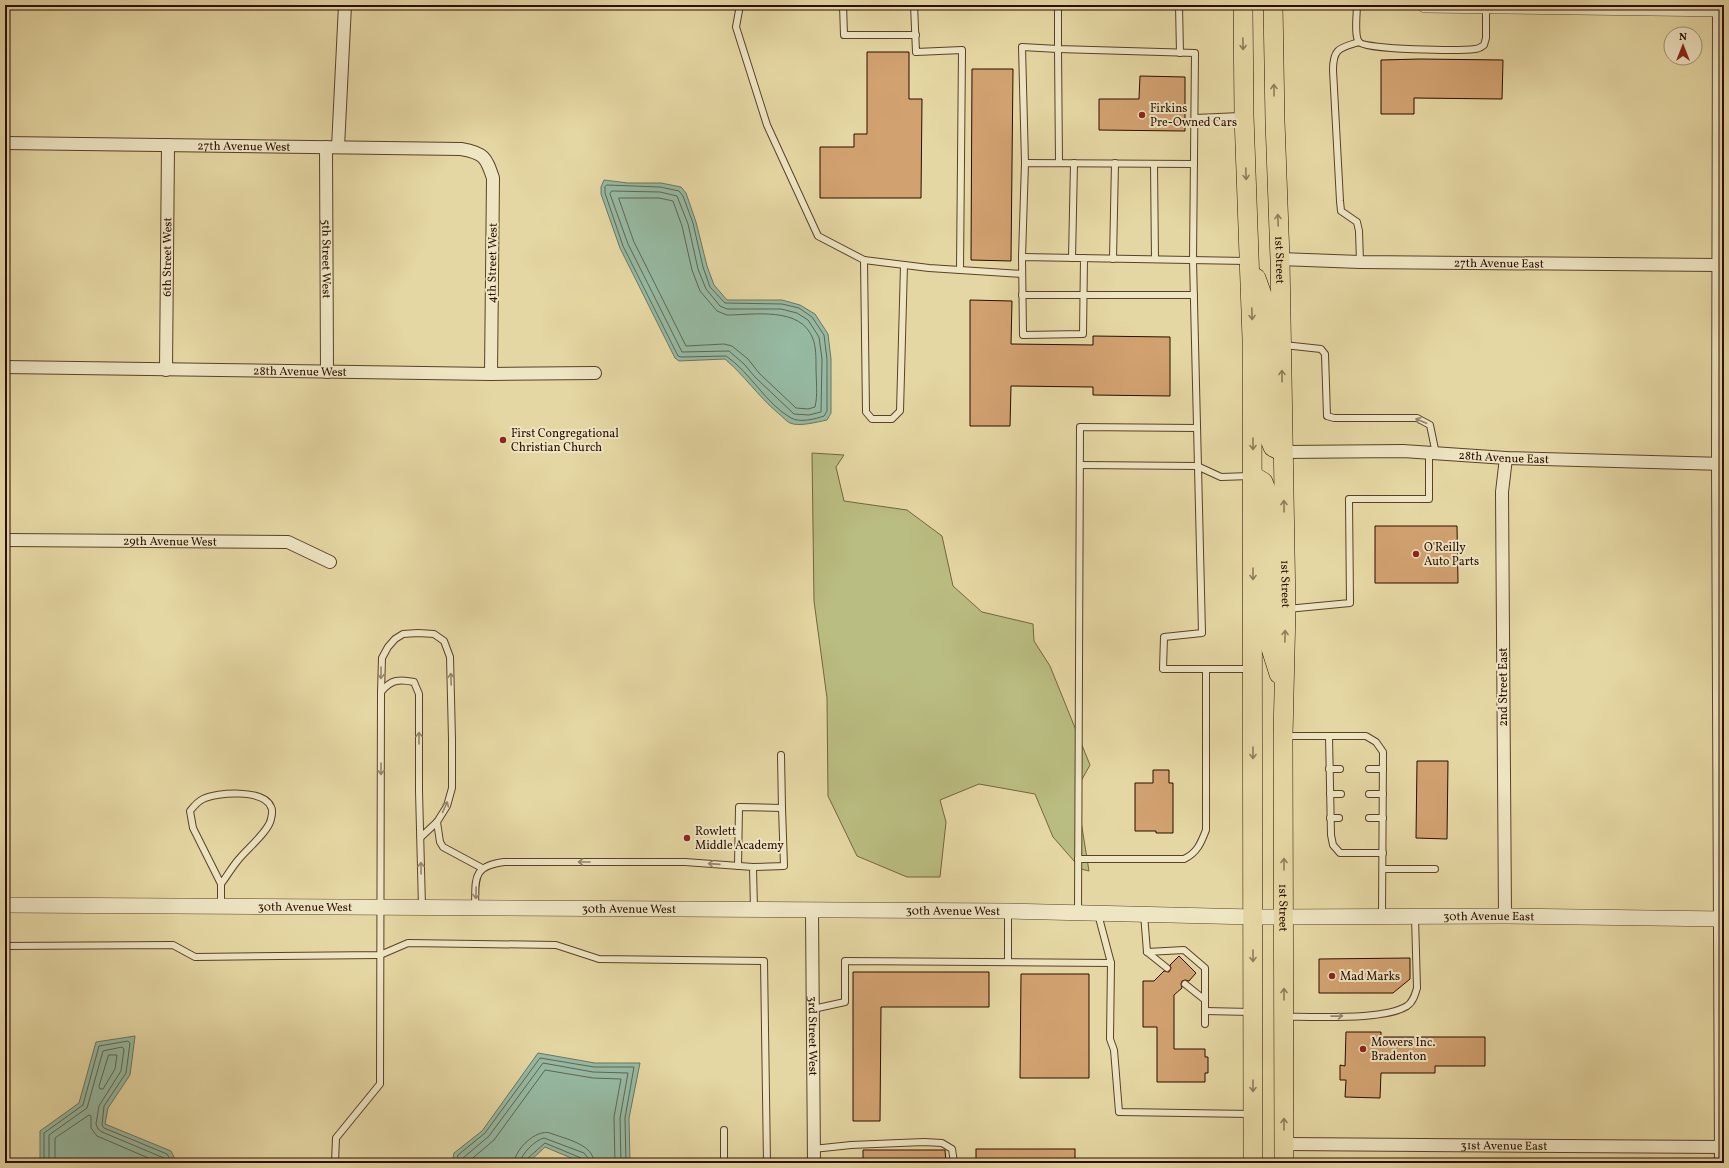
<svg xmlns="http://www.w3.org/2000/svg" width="1729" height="1168" font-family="Vollkorn,serif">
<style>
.green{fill:#babd81;stroke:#726541}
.water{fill:#96baa3;stroke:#6b7562}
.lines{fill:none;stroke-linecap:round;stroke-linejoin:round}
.shore{stroke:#606452;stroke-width:1}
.building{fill:#d2a170;stroke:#2b0d01}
.service-casing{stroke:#5a402a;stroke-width:8}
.minor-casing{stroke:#5a402a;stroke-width:14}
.tertiary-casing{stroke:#5a402a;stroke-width:16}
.primary-casing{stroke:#2b0d01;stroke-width:20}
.service{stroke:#eee5c3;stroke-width:6}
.minor{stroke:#eee5c3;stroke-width:12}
.tertiary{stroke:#eee5c3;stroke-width:15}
.primary{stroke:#e5d7a3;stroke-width:19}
.oneway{stroke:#917c5a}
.oneway2{stroke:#96846c}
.poi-dot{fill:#8f2418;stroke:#eee5c3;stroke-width:1.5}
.labels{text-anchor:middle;stroke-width:4;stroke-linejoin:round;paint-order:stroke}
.poi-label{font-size:12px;fill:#2b0d01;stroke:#eee5c3;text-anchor:start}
.street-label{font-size:12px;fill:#2b0d01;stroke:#eee5c3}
</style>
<rect width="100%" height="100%" fill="#e5d7a3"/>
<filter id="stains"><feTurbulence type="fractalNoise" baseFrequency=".005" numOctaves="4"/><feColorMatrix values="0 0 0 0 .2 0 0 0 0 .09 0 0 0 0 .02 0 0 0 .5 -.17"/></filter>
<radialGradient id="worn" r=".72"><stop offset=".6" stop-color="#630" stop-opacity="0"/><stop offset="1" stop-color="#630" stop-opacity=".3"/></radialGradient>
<path class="green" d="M812 453 844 455 836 467 844 501 907 510 942 536 953 586 982 612 1033 624 1034 641 1050 666 1090 765 1076 790 1089 871 1081 869 1053 837 1035 794 979 784 940 800 946 822 940 877H907L857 856 828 796 827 698 814 601Z"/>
<g class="water">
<path d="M604 180 628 183H661L681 187 686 193 696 222 707 266 714 285 727 300H782L800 305 815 314 828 334 831 359V413L827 420C817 422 799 427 790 423 786 421 782 416 778 413 758 396 744 375 725 359L679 361 675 358 620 248 601 194V187Z"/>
<path d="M135 1036 130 1075 108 1108 105 1124 171 1151 177 1163H40V1131L79 1103 96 1042Z"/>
<path d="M538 1053 595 1063H640L629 1118 630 1163H583L545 1147 528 1163H452L454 1153 482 1131Z"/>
</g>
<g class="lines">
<g class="shore">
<path d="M607 185 660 187 679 191 683 196 693 223 703 267 710 287 725 303 782 304 799 308 812 317 824 335 827 359V411L824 416C815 419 800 423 791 418 766 404 750 372 726 356L681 357 678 356 623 246 605 193V187Z"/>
<path d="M612 191 660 192 677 196 688 224 698 269 706 289 720 306 727 309H781L797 313 808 320 819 337 822 359 821 412 809 415 794 414 755 377 744 364 729 351 682 352 628 244 610 194Z"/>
<path d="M619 198H659L673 201 682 226 692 270 700 291 717 311 727 315C754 315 801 306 813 339 816 347 816 358 816 367 816 380 818 395 815 407L808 409 796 408 759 373 748 359 732 346 724 344 686 346 634 242Z"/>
<path d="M109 1055H117L115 1069 103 1089H100L99 1087Z"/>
<path d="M44 1163V1133L83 1105 99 1046 128 1041 130 1043 126 1073 104 1106 102 1125 104 1128 167 1154 172 1163"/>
<path d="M49 1163V1135L87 1108 103 1051 122 1047 124 1049 121 1071 99 1106 96 1124 98 1129 102 1132 164 1158 167 1163"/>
<path d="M55 1163V1138L89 1115 91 1116V1128L97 1136 160 1163"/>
<path d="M456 1163 458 1155 485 1133 540 1058 594 1067H634L625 1118 626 1163"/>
<path d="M461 1163 463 1158 489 1136 543 1063 593 1072 628 1073 620 1118 621 1163"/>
<path d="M467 1163 494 1140 545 1070 593 1078 621 1079 614 1117 615 1163"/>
<path d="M514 1163C515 1149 536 1129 550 1133 565 1139 594 1144 594 1163"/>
<path d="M520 1163C521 1154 535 1140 544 1138L584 1153 588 1158V1163"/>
<path d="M525 1163 527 1159 545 1143 581 1158 583 1163"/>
</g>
</g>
<g class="building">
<path d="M867 52H909V99H922L921 198H820V147H854V134H867Z"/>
<path d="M1420 59 1503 60 1502 99 1414 98V114H1381V60Z"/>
<path d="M972 69H1013L1011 261 971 260Z"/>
<path d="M1140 76 1185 77V131L1099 130V99H1139Z"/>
<path d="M970 300 1012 301 1011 344 1093 345V336L1170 337V396L1093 395V387L1011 386 1010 426H970Z"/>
<path d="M1375 526H1457L1458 583H1375Z"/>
<path d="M1417 761H1448L1447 839 1416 838Z"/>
<path d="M1153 770H1169V783H1173V833H1156V831H1135V783H1153Z"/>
<path d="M1179 956 1196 973 1189 981 1185 980 1182 981 1181 984 1182 988 1174 995V1049H1205V1057H1208V1073H1205V1082H1157V1027H1143V981H1154L1164 971 1169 972 1171 968 1170 965Z"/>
<path d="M1410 958V979L1393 993H1319V959Z"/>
<path d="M853 972H989V1007H881L880 1121H853Z"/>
<path d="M1021 974H1089V1078H1020Z"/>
<path d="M1346 1032H1381V1037H1485V1066H1435V1073H1381L1380 1098 1345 1097 1346 1080H1340V1065L1345 1066Z"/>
<rect x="976" y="1149" width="99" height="14"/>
<path d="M863 1150H945L946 1163H863Z"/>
</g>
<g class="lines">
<defs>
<g id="service">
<path d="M740 5 736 27 767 125 818 236 864 260 929 268 1022 274"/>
<path d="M843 5 844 35H916"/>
<path d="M914 5 916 52 962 50 960 270"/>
<path d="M1058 5V49L1195 53 1193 260 1202 633 1164 637 1163 669H1251"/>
<path d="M1179 5 1180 53"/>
<path d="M1357 5C1357 13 1354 36 1359 42 1365 50 1461 51 1475 49 1479 49 1481 47 1484 45L1486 38V6"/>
<path d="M1359 42C1340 48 1333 48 1333 70L1340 201 1341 211 1357 222 1359 231 1360 262"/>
<path d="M1195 118 1241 116"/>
<path d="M1025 163 1022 47 1058 49 1059 163"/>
<path d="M1154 164 1155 259"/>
<path d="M1022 257 1025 163 1194 164"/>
<path d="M1072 258 1074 163"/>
<path d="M1084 258 1083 334 1023 335 1022 257 1246 261"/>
<path d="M1113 259 1115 163"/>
<path d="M864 260 866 412 872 419H892L900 411 904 265"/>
<path d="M1022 295H1194"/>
<path d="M1284 345 1321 349 1325 354 1327 416 1334 418H1417L1430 425 1436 454"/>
<path d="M1080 465 1197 466 1221 477 1250 476"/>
<path d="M1287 609 1350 603 1349 499H1429V453"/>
<path d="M381 692 382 658 388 647 395 639 403 634 418 633 434 634 444 641 450 657 452 739V788L447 806 437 822 421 837"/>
<path d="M1285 736H1366L1376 742 1383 752 1382 915"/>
<path d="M1329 736 1331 835 1333 845 1340 853H1383"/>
<path d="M781 755 782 808"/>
<path d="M1329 769H1340"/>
<path d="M1369 769H1383"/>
<path d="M1330 794H1341"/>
<path d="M1369 794H1383"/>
<path d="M1330 818H1339"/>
<path d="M1369 818H1383"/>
<path d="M437 822 440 842 443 847 482 868"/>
<path d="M1078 859H1184C1197 853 1201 843 1206 830V670"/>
<path d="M738 866 739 807 782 808 784 866 753 867"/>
<path d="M1383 869H1435"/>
<path d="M221 906V884L193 828 190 811C194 806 197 802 203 799 217 792 264 789 271 807 273 810 272 815 271 819 269 831 247 849 239 859 232 867 227 876 221 884"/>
<path d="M475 907C476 880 471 866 504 862H685L753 867 754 909"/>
<path d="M1008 911V962"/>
<path d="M1078 912 1080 427 1197 428"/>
<path d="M1098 914 1111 963 1110 1039 1114 1050 1119 1112 1251 1114"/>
<path d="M1144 914 1147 952 1184 950 1205 968V1024"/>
<path d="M5 946 173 945 195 957 380 955 408 943 556 945 599 959 764 961 767 1163"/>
<path d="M1147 952 1167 968"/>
<path d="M1185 984 1205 1000"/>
<path d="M813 1009 845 1002V961L1111 963"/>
<path d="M1205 1011 1251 1012"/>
<path d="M1285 1017C1315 1016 1383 1021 1407 1006 1413 1002 1415 995 1417 988L1415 917"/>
<path d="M813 1149 851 1145 924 1142 942 1143 952 1149 954 1163"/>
<path d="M335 1163 336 1138 380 1084 381 692C391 679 400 679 414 682L419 694V791L422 907"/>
<path d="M724 1163V1130"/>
</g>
<g id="minor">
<path d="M1719 9 1718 463 1721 1163"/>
<path id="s1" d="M5 143 461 149C484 153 486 157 493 178L491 374"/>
<path id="s2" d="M326 147 327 372"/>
<path d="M338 147 345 5"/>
<path id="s3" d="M1280 259 1360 262 1719 265"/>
<path id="s4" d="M5 367 491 374 595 373"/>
<path id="s5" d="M166 370 168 145"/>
<path id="s6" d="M1283 452 1403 451 1506 458 1724 464"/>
<path id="s7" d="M5 540 288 542 330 562"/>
<path id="s8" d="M812 910 814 1163"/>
<path d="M1505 916 1502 492 1506 458"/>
<path id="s9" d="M1284 1144 1724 1147"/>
</g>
<g id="tertiary">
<path d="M1425 5 1724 9"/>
<path id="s10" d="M5 905 1008 911 1253 917 1505 916 1724 919"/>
</g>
<g id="primary">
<path d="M1243 5 1244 116 1252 339 1253 1163"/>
<path id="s11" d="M1273 5 1275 121 1280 259 1286 609 1283 736 1284 1163"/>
<path d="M1256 278 1265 303 1269 437 1273 447 1283 452"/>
<path d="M1253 476 1263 482 1267 492 1268 639 1279 674"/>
</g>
</defs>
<use href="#service" class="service-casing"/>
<use href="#minor" class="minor-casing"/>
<use href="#tertiary" class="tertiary-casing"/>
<use href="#primary" class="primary-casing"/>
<use href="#service" class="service"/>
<use href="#minor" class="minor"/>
<use href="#tertiary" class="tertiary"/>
<use href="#primary" class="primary"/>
</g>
<defs><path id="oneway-shaft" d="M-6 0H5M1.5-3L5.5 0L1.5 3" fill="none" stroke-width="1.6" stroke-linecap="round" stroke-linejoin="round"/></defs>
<g class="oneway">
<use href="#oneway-shaft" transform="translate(1243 44) rotate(89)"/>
<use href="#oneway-shaft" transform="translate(1274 90) rotate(-91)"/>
<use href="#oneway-shaft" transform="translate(1246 174) rotate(88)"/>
<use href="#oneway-shaft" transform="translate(1278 220) rotate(-92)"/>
<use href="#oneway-shaft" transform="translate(1252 314) rotate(88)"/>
<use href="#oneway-shaft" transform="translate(1282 376) rotate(-91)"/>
<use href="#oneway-shaft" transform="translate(1253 444) rotate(90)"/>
<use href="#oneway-shaft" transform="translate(1284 506) rotate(-91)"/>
<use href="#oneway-shaft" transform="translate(1253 574) rotate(90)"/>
<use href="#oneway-shaft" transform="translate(1285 636) rotate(-89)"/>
<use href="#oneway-shaft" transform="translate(1253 753) rotate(90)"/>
<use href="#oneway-shaft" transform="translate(1284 864) rotate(-90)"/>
<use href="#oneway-shaft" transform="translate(1253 956) rotate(90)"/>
<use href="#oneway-shaft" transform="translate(1284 994) rotate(-90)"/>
<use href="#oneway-shaft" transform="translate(1253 1086) rotate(90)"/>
<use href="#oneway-shaft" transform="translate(1284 1124) rotate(-90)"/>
</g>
<g class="oneway2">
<use href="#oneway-shaft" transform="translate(1421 421) rotate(-157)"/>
<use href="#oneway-shaft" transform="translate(381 673) rotate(91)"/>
<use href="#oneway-shaft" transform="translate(451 679) rotate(-92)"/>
<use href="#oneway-shaft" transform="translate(419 738) rotate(-90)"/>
<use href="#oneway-shaft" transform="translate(381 769) rotate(90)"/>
<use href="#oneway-shaft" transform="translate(445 807) rotate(-65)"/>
<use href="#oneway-shaft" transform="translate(584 862) rotate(180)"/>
<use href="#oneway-shaft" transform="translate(714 864) rotate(-176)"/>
<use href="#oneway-shaft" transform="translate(421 868) rotate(-91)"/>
<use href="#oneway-shaft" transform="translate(476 893) rotate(91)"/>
<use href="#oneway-shaft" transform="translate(1337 1016) rotate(-1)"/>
</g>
<g class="poi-dot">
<circle cx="1142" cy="115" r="4"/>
<circle cx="503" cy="440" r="4"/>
<circle cx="1416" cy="554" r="4"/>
<circle cx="687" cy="838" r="4"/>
<circle cx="1332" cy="976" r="4"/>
<circle cx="1363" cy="1049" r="4"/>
</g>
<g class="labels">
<g class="poi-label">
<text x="1150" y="112">Firkins<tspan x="1150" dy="14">Pre-Owned Cars</tspan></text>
<text x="511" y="437">First Congregational<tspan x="511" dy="14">Christian Church</tspan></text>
<text x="1424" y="551">O'Reilly<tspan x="1424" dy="14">Auto Parts</tspan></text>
<text x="695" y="835">Rowlett<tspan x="695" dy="14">Middle Academy</tspan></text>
<text x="1340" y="980">Mad Marks</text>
<text x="1371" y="1046">Mowers Inc.<tspan x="1371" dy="14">Bradenton</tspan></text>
</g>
<g class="street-label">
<text dy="4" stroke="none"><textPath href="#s1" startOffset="239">27th Avenue West</textPath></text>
<text dy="4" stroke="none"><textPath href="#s5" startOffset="113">6th Street West</textPath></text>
<text dy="4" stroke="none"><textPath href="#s2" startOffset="112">5th Street West</textPath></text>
<text dy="4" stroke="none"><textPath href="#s11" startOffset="255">1st Street</textPath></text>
<text transform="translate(492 263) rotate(-89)" y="4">4th Street West</text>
<text dy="4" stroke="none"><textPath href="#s3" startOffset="219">27th Avenue East</textPath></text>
<text dy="4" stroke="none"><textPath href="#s4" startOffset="295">28th Avenue West</textPath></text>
<text dy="4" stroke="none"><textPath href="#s6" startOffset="221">28th Avenue East</textPath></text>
<text dy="4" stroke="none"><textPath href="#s7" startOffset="165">29th Avenue West</textPath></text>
<text dy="4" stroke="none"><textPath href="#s11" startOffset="579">1st Street</textPath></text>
<text transform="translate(1503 687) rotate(-90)" y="4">2nd Street East</text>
<text dy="4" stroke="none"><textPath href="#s10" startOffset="300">30th Avenue West</textPath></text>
<text dy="4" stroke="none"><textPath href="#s11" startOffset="903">1st Street</textPath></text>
<text dy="4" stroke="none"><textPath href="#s10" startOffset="624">30th Avenue West</textPath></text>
<text dy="4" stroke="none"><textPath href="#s10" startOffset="948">30th Avenue West</textPath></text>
<text dy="4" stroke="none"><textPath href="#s10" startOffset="1484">30th Avenue East</textPath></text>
<text dy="4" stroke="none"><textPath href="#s8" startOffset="126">3rd Street West</textPath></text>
<text dy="4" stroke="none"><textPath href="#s9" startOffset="220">31st Avenue East</textPath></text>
</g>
</g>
<rect width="1729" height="1168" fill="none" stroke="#e5d7a3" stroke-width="20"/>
<rect x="6" y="6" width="1717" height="1156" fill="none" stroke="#2b0d01" stroke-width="2"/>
<rect x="10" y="10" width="1709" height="1148" fill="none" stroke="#2b0d01"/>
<g transform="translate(1683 46)"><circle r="19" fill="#eee5c3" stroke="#a08f75"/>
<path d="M0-3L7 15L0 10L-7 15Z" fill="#8f2418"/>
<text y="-6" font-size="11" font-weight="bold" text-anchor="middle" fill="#2b0d01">N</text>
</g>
<rect width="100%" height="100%" filter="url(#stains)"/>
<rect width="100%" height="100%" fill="url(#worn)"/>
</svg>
